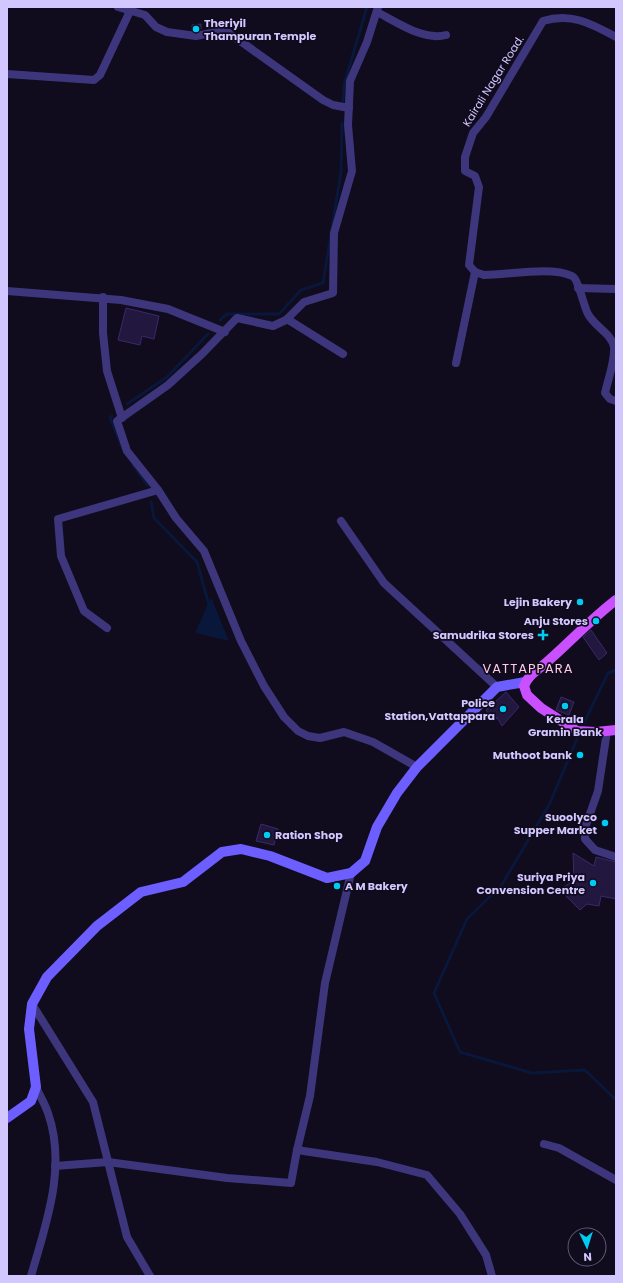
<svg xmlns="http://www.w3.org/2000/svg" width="623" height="1283" font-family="Poppins,sans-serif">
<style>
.water{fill:#08173a}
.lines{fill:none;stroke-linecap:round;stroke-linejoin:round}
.stream{stroke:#08173a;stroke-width:3}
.building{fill:#22173e;stroke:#3a296a}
.minor{stroke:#3d367d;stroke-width:8}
.secondary{stroke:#6d5fff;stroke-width:10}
.primary{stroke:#c94fff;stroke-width:10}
.poi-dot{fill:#00cbf3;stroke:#100b1d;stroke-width:1.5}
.labels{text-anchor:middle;stroke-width:3.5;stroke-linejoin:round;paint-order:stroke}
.poi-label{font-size:11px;font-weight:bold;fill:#d2c8ff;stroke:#100b1d;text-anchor:end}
.street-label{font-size:11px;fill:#d2c8ff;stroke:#100b1d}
.quarter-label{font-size:13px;letter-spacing:1px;fill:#ffcae8;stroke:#100b1d}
</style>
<rect width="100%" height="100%" fill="#100b1d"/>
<path class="water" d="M211 597 229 641 195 633Z"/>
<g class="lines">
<g class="stream">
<path d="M343 101 344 85 367 7"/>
<path d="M220 320 227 314H279L301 290 323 283 341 172 342 123"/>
<path d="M127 404 167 377 208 334"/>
<path d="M112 416 110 418 124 452"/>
<path d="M133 465 147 485"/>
<path d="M151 502 154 518 197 562 209 605"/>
<path d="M584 723 608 673 616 670"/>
<path d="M577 739 549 805 501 886 467 919 434 993 460 1052 532 1073 585 1070 616 1100"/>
</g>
</g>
<g class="building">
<path d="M201 24V29L192 30V25Z"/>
<path d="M126 308 159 316 154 339 142 336 140 345 118 340Z"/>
<path d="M591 630 607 653 599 660 583 637Z"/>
<path d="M506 692 519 707 502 726 497 717 495 721 486 710Z"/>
<path d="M561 697 574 702 569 715 556 710Z"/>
<path d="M261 824 278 829 274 845 256 841Z"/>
<path d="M573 853 594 866 596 857 616 862V899L601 896 599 906 587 904 580 910 566 896 564 887 574 880Z"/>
</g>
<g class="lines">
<g class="minor">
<path d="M118 7 145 15 156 27 167 32 196 36 216 32 229 33 323 100 333 105 349 108"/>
<path d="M378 7 367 42 350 81 348 125 352 171 334 233 333 293 304 302 286 320 273 326 237 318 202 354 168 385 117 421 127 451 158 490 176 518 204 551 241 641 264 686 284 717 298 731 308 736 320 738 344 732 373 742 417 767"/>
<path d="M377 12C397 22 423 41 446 35"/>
<path d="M616 37C592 24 571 12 543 21L486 117 473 133 465 157V171L475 176 479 187 469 265 475 272 484 275C508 275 551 266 572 276 578 278 584 307 588 314 595 327 612 334 614 347 615 362 608 379 605 393L610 399 616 401"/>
<path d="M7 74 94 80 100 75 130 11"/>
<path d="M578 288 616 289"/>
<path d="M7 291 121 300 168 309 225 332"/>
<path d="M103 297V333L107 371 122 418"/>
<path d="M287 319 343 354"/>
<path d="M456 363 475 272"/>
<path d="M341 521 384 583 497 687"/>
<path d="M107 628 84 611 61 556 58 519 158 490"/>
<path d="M607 731 598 791 585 828V839L595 850 616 857"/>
<path d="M351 873 325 983 310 1096 297 1150 377 1162 427 1175 460 1214 486 1255 492 1276"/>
<path d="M32 1004 93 1102 127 1237 150 1276"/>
<path d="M544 1144 559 1148 616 1180"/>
<path d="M55 1166 108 1162 227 1178 291 1183 297 1150"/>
<path d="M31 1276C46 1224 67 1167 48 1113 45 1104 40 1096 36 1087"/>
</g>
<path class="secondary" d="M7 1118 31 1101 36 1087 29 1029 32 1004 47 977 97 926 141 892 183 882 222 852 241 849 270 856 327 878 351 873 365 861 377 827 397 793 417 767 497 687 525 682"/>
<path class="primary" d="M616 600C591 619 570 642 547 662 538 670 528 675 524 686L527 695 541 708 577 731 596 732 616 730"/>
</g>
<g class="poi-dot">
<circle cx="196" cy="29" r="4"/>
<circle cx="580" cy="602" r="4"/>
<circle cx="596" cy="621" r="4"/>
<path d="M541 629h4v4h4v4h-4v4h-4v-4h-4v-4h4z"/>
<circle cx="565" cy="706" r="4"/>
<circle cx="503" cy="709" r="4"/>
<circle cx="580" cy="755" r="4"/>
<circle cx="605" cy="823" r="4"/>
<circle cx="267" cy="835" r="4"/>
<circle cx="593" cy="883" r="4"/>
<circle cx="337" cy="886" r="4"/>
</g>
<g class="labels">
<g class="poi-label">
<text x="204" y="27" text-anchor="start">Theriyil<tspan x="204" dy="13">Thampuran Temple</tspan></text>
<text x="572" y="606">Lejin Bakery</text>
<text x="588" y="625">Anju Stores</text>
<text x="534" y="639">Samudrika Stores</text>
<text x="495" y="707">Police<tspan x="495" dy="13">Station,Vattappara</tspan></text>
<text x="565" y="723" text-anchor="middle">Kerala<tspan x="565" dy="13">Gramin Bank</tspan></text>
<text x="572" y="759">Muthoot bank</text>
<text x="597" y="821">Suoolyco<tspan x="597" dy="13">Supper Market</tspan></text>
<text x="275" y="839" text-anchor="start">Ration Shop</text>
<text x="585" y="881">Suriya Priya<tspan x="585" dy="13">Convension Centre</tspan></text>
<text x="345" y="890" text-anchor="start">A M Bakery</text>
</g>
<g class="street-label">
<text transform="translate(493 81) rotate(-58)" y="4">Kairali Nagar Road.</text>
</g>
<g class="quarter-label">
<text x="528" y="673">VATTAPPARA</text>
</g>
</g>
<rect width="623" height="1283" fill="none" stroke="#d2c8ff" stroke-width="16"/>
<g transform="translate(587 1247) rotate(176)"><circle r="19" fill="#100b1d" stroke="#5e5777"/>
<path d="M0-3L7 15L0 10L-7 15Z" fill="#00cbf3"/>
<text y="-6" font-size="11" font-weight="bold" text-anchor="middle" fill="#d2c8ff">N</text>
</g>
</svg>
